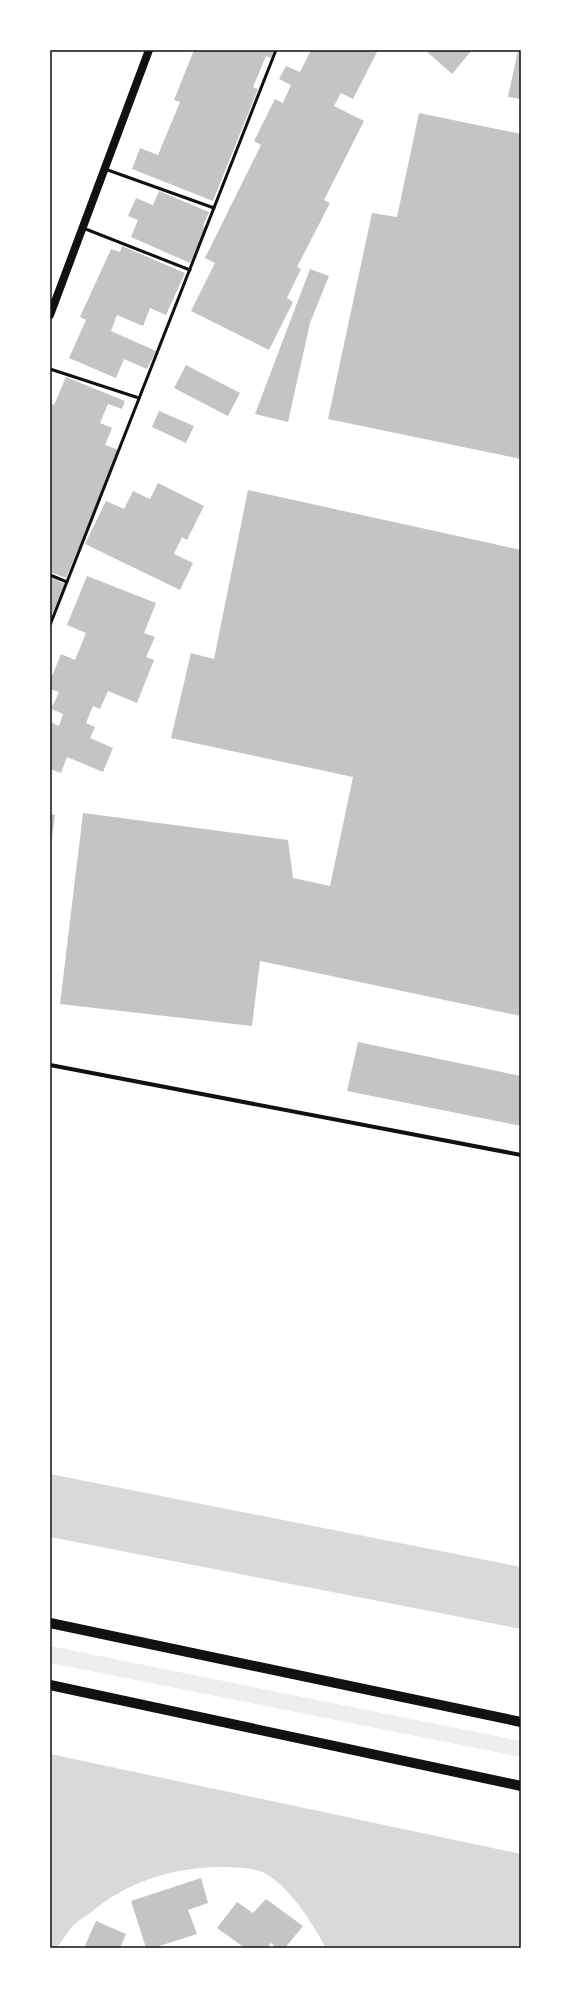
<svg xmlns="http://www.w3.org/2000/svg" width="571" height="1998" font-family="'Public Sans',sans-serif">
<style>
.green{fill:#eee}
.water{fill:#d9d9d9}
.building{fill:#c4c4c4}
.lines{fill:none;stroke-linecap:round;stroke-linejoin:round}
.service{stroke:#111;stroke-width:3}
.minor{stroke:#111;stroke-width:4}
.secondary{stroke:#111;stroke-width:8}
.primary{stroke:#111;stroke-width:10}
.neatline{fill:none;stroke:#111;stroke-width:1.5}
</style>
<rect width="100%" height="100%" fill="#fff"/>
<path class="green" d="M50 1646 521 1741V1757L50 1663Z"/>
<g class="water">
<path d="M50 1474 521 1567V1629L50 1537Z"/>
<path d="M50 1754 521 1854V1944L514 1948H326C311 1921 294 1893 268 1875 256 1867 233 1867 218 1867 171 1868 127 1882 90 1913 84 1917 76 1922 71 1928 66 1934 62 1941 57 1948H50Z"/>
</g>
<g class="building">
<path d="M194 50H274L271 58 266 56 253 87 258 89 213 201 132 169 140 148 158 155 180 102 174 100Z"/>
<path d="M311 50H378L353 99 341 93 334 106 364 121 324 200 330 203 297 267 301 269 287 298 293 302 269 350 191 311 215 263 205 258 261 145 254 141 275 99 283 103 291 85 279 79 286 66 300 72Z"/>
<path d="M425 50H472L452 74Z"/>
<path d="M518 50H521V99L508 97Z"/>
<path d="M419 113 521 134V459L328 419 372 213 397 217Z"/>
<path d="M159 191 209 212 203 226 206 228 190 263 131 237 138 220 128 216 136 198 153 205Z"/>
<path d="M122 246 185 273 166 315 150 308 143 326 117 315 111 331 156 351 147 369 124 359 116 378 69 358 86 320 80 317 111 249 120 252Z"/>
<path d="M310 269 329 276 310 323 288 422 255 414Z"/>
<path d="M186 365 240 393 228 416 174 388Z"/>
<path d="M66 377 125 401 122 409 108 404 100 423 112 428 105 445 119 450 66 578 50 572V403L54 405Z"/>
<path d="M159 411 194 426 186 443 152 427Z"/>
<path d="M158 483 204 506 187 540 182 537 174 554 193 563 180 590 85 544 106 501 124 509 133 491 150 499Z"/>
<path d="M248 490 521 550V1016L260 961 252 1026 60 1004 83 813 288 840 293 878 330 886 353 777 171 738 191 653 214 659Z"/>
<path d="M87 576 156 603 144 633 155 637 146 657 154 660 137 703 108 691 100 709 93 706 86 723 95 727 90 738 113 748 103 772 67 757 61 773 50 769V722L59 726 63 714 51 709 59 692 50 689V681L61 654 75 660 86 633 67 625Z"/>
<path d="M50 577 65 584 50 619Z"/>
<path d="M50 814 55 815 51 846H50Z"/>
<path d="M358 1042 521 1076V1126L347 1091Z"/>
<path d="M201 1878 208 1903 188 1910 197 1934 153 1948H146L131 1901Z"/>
<path d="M266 1899 303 1926 285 1948H277L271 1943 267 1948H245L217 1928 237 1902 253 1913Z"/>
<path d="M96 1921 126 1934 120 1948H84Z"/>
</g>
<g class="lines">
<g class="service">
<path d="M105 169 214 208"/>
<path d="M83 228 190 270"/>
<path d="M50 369 139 398"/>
<path d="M50 575 67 582"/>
<path d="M50 625 276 50"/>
</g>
<path class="minor" d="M50 1065 521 1155"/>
<path class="secondary" d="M50 315 149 50"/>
<g class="primary">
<path d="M50 1623 521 1722"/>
<path d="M50 1685 521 1786"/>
</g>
</g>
<rect width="571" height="1998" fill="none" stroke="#ffffff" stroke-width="102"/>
<rect x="51" y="51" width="469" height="1896" class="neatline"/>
</svg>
